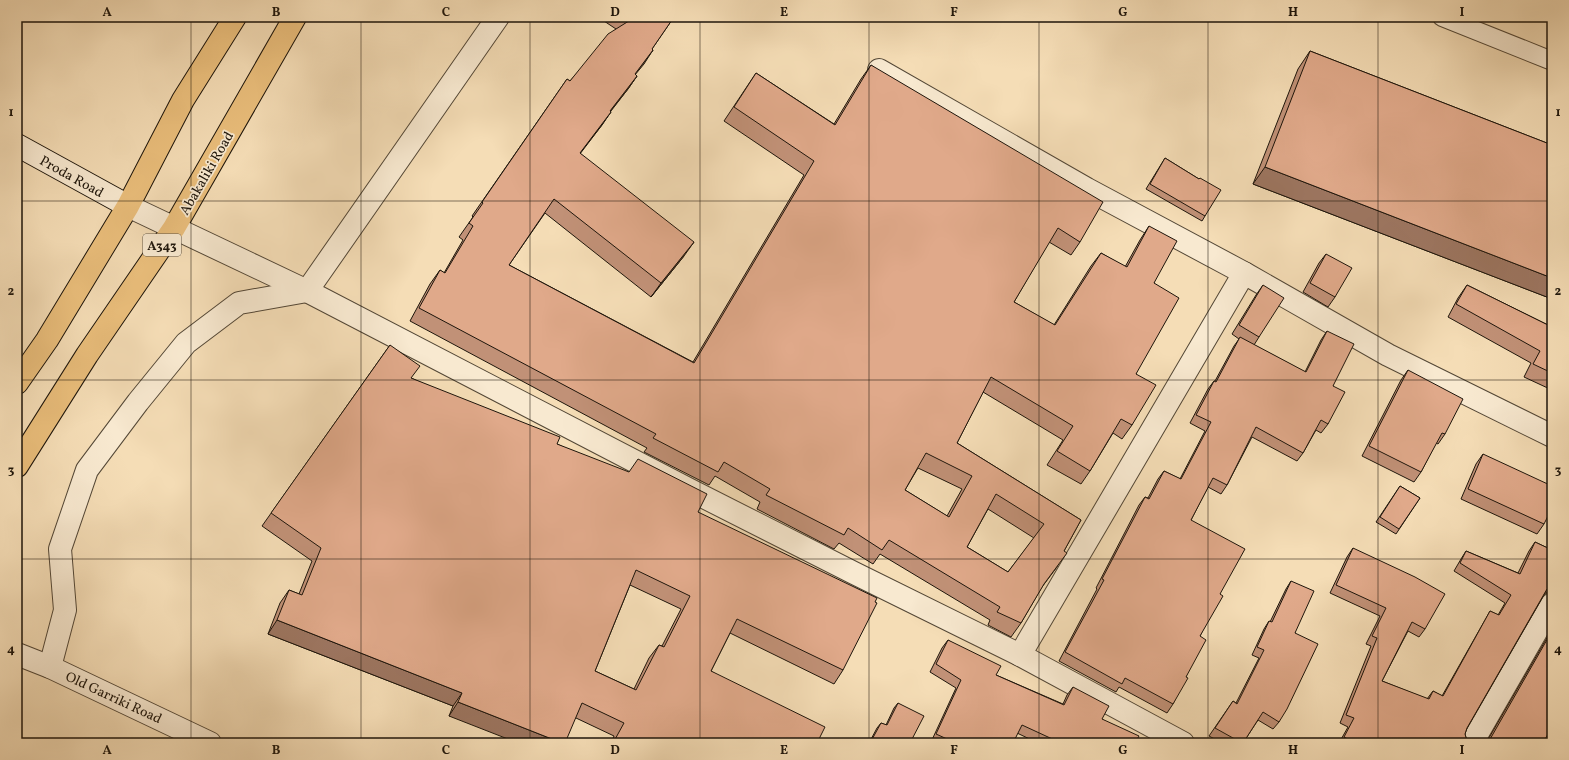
<svg xmlns="http://www.w3.org/2000/svg" width="1569" height="760" font-family="Vollkorn,serif">
<style>
.lines{fill:none;stroke-linecap:round;stroke-linejoin:round}
.lane-casing{stroke:#534736;stroke-width:20}
.street-casing{stroke:#534736;stroke-width:24}
.secondary-casing{stroke:#1d150b;stroke-width:24}
.highway-casing{stroke:#1d150b;stroke-width:24}
.lane{stroke:#f8e9d0;stroke-width:18}
.street{stroke:#f8e9d0;stroke-width:22}
.secondary{stroke:#f8e9d0;stroke-width:22}
.highway{stroke:#eabe7b;stroke-width:22}
.wall{fill:#c19177;stroke:#1d150b;fill-rule:evenodd}
.shaded-wall{fill:#9d7661;stroke:#1d150b}
.building{fill:#e0a98a;stroke:#1d150b;fill-rule:evenodd}
.grid{fill:none;stroke:#1d150b;stroke-width:1;stroke-opacity:0.55}
.labels{text-anchor:middle;stroke-width:3.5;stroke-linejoin:round;paint-order:stroke}
.shield{fill:#f8e9d0;stroke:#5f5546;stroke-width:1}
.shield-label{font-size:13px;font-weight:bold;fill:#1d150b}
.street-label{font-size:14px;fill:#1d150b;stroke:#f8e9d0}
.neatline{fill:none;stroke:#1d150b;stroke-width:1.5}
.grid-label{font-size:13px;text-anchor:middle;font-weight:bold;fill:#1d150b}
</style>
<rect width="100%" height="100%" fill="#f5ddb6"/>
<filter id="stains"><feTurbulence type="fractalNoise" baseFrequency=".005" numOctaves="4"/><feColorMatrix values="0 0 0 0 .2 0 0 0 0 .09 0 0 0 0 .02 0 0 0 .5 -.17"/></filter>
<radialGradient id="worn" r=".72"><stop offset=".6" stop-color="#630" stop-opacity="0"/><stop offset="1" stop-color="#630" stop-opacity=".3"/></radialGradient>
<g class="lines">
<defs>
<path id="lane" d="M1442 17 1552 61"/>
<g id="street">
<path d="M879 70 1087 189 1244 273 1388 355 1552 436"/>
<path d="M128 206 307 291 690 490 854 573 1020 655 1183 743"/>
<path d="M17 654 50 667 210 743"/>
<path d="M1020 655 1244 273"/>
<path d="M50 667 65 610 60 549 87 470 138 402 186 343 239 303 307 291 498 17"/>
<path d="M1472 743 1552 604"/>
</g>
<path id="secondary" d="M17 145 128 206"/>
<g id="highway">
<path d="M17 383 47 340 128 206 183 100 235 17"/>
<path d="M17 466 87 355 174 228 295 17"/>
</g>
</defs>
<use href="#lane" class="lane-casing"/>
<use href="#street" class="street-casing"/>
<use href="#secondary" class="secondary-casing"/>
<use href="#highway" class="highway-casing"/>
<use href="#lane" class="lane"/>
<use href="#street" class="street"/>
<use href="#secondary" class="secondary"/>
<use href="#highway" class="highway"/>
</g>
<g class="wall">
<path d="M607 17H674L652 49 653 50 635 74 637 76 628 89 611 111 602 125 580 153 684 256 651 297 545 213 509 265 693 362 804 175 724 121 756 73 834 124 861 79 871 65 1080 242 1071 255 1049 242 1014 302 1054 325 1091 266 1101 253 1125 267 1140 240 1149 226 1154 283 1136 374 1132 425 1122 439 1113 433 1090 471 1081 484 1047 465 1063 440 983 392 957 443 1081 520 1064 551 1057 567 1042 587 1021 623 1011 637 988 625 990 620 880 554 873 564 839 543 834 549 757 509 760 502 715 476 709 485 644 452 647 448 410 321 430 284 440 270 444 273 463 240 459 237 473 217 472 216 567 79 570 81 616 29 604 21ZM918 468 962 489 947 516 905 490ZM988 509 1034 538 1008 572 967 547Z"/>
<path d="M1310 51 1552 145V299L1253 184 1298 69Z"/>
<path d="M1165 158 1199 179 1205 216 1202 221 1146 189Z"/>
<path d="M1326 254 1335 297 1328 307 1303 292 1319 263Z"/>
<path d="M1263 285 1259 337 1254 345 1305 372 1321 340 1327 331 1333 386 1328 424 1321 433 1316 430 1303 453 1297 461 1252 437 1227 485 1221 494 1208 487 1191 520 1220 594 1200 636 1186 677 1173 704 1167 713 1119 687 1116 692 1059 661 1097 589 1096 588 1139 505 1145 497 1148 498 1158 479 1164 471 1180 479 1205 431 1190 423 1208 389 1214 381H1215L1234 346 1239 339 1232 334 1256 295Z"/>
<path d="M1467 285 1552 327V390L1524 377 1531 363 1448 317 1458 298Z"/>
<path d="M390 345 411 378 557 444 698 512 843 670 834 684 730 633 711 671 817 743H611L614 736 576 718 449 716 453 706 268 634 280 603 289 590 299 594 312 561 262 526ZM630 585 681 609 662 646 659 645 649 658 634 689 595 671Z"/>
<path d="M1408 370 1445 434 1438 444 1436 443 1421 472 1414 482 1362 456 1401 380Z"/>
<path d="M1483 454 1544 524 1537 534 1461 499 1476 464Z"/>
<path d="M1400 486 1420 498 1396 534 1376 522Z"/>
<path d="M1535 542 1552 550V592L1545 593 1544 595 1467 728 1465 734 1467 741 1469 743H1339L1348 727 1340 723 1371 646 1366 644 1380 616 1330 593 1347 557 1353 548 1425 629 1419 637 1408 631 1382 681 1427 699 1433 691 1442 696 1485 620 1490 611 1498 615 1505 603 1454 571 1461 559 1466 551 1518 573 1529 551Z"/>
<path d="M1291 581 1295 633 1279 722 1273 729 1258 720 1243 743H1222L1209 736 1233 701 1236 703 1259 658 1252 655 1264 629 1269 621 1270 622 1286 589Z"/>
<path d="M1552 629V727L1486 743Z"/>
<path d="M948 640 996 675 1063 704 1067 695 1073 687 1102 719 1135 743H1038L1017 733 1013 743H932L931 742 956 688 930 672 942 648Z"/>
<path d="M898 703 910 743H869L877 728 881 723 886 725 894 708Z"/>
</g>
<g class="shaded-wall">
<path d="M653 50 644 64 625 87 635 74Z"/>
<path d="M637 76 628 89 600 124 610 111Z"/>
<path d="M611 112 602 125 570 167 580 153Z"/>
<path d="M1265 167 1552 278V299L1253 184Z"/>
<path d="M694 242 684 256 651 297 661 283Z"/>
<path d="M1551 585H1552V592L1545 593 1541 597 1547 589Z"/>
<path d="M277 620 462 693 453 706 268 634Z"/>
<path d="M458 702 562 743H518L449 716Z"/>
</g>
<g class="building">
<path d="M628 17H674L652 49 653 50 635 74 637 76 610 111 611 112 580 153 694 242 661 283 554 199 509 265 694 363 814 161 734 107 756 73 835 125 871 65 1103 202 1080 242 1058 228 1014 302 1055 325 1101 253 1127 267 1149 226 1177 241 1154 283 1179 298 1136 374 1156 385 1132 425 1121 419 1090 471 1057 451 1073 426 991 377 957 443 1081 520 1064 551 1067 553 1044 584 1021 623 997 612 1000 607 889 540 882 550 848 528 844 535 766 495 770 489 724 462 718 472 653 438 656 434 419 308 440 270 445 273 473 226 469 223 483 203 482 202 567 79 570 81 608 34 632 19ZM926 453 972 476 949 517 905 490ZM996 494 1044 524 1008 572 967 547Z"/>
<path d="M1310 51 1552 145V278L1265 167Z"/>
<path d="M1165 158 1199 179 1200 178 1221 190 1205 216 1150 184Z"/>
<path d="M1326 254 1352 268 1335 297 1310 283Z"/>
<path d="M1263 285 1284 298 1259 337 1239 325Z"/>
<path d="M1467 285 1552 327V373L1533 364 1540 351 1456 304Z"/>
<path d="M1327 331 1354 344 1333 386 1345 392 1328 424 1321 420 1303 453 1256 427 1227 485 1213 478 1191 520 1245 549 1220 594 1223 596 1200 636 1206 640 1186 677 1188 678 1173 704 1125 678 1122 684 1065 652 1104 580 1102 579 1145 497 1149 499 1164 471 1181 479 1211 422 1196 415 1214 381 1216 382 1240 337 1306 372Z"/>
<path d="M390 345 420 366 411 378 560 437 557 444 629 472 638 459 707 494 698 512 877 598 875 602 877 603 843 670 737 619 711 671 825 727 817 743H613L624 723 582 703 565 743H562L458 702 462 693 277 620 289 590 302 595 321 548 271 513ZM636 570 690 596 664 647 659 645 636 690 595 671Z"/>
<path d="M1408 370 1463 399 1445 434 1442 433 1421 472 1369 446Z"/>
<path d="M1483 454 1552 486V508L1544 524 1468 489Z"/>
<path d="M1400 486 1420 498 1399 529 1380 517Z"/>
<path d="M1535 542 1552 550V585L1547 589 1467 728 1465 734 1467 741 1469 743H1355L1344 737 1354 718 1346 715 1377 638 1372 636 1386 608 1336 585 1353 548 1415 577 1445 594 1425 629 1412 622 1382 681 1429 699 1433 691 1443 696 1490 611 1499 615 1511 595 1460 563 1466 551 1520 574Z"/>
<path d="M1291 581 1314 591 1295 633 1318 644 1287 709 1279 722 1263 712 1243 743H1242L1215 728 1233 701 1237 704 1264 650 1257 647 1269 621 1272 622Z"/>
<path d="M1552 631V727L1543 743H1486L1489 741Z"/>
<path d="M948 640 1001 666 996 675 1064 705 1073 687 1109 706 1102 719 1139 736 1135 743H1061L1022 725 1013 743H956L936 734 961 680 936 664Z"/>
<path d="M898 703 924 716 910 743H870L881 723 887 725Z"/>
</g>
<path class="grid" d="M191 17V743M361 17V743M530 17V743M700 17V743M869 17V743M1039 17V743M1208 17V743M1378 17V743M17 201H1552M17 380H1552M17 559H1552"/>
<g class="labels">
<rect class="shield" x="143" y="234" width="38" height="22" rx="3"/>
<g class="shield-label">
<text x="162" y="250">A343</text>
</g>
<g class="street-label">
<text transform="translate(206 173) rotate(-60)" y="5">Abakaliki Road</text>
<text transform="translate(72 176) rotate(29)" y="5">Proda Road</text>
<text transform="translate(114 697) rotate(25)" y="5">Old Garriki Road</text>
</g>
</g>
<rect width="1569" height="760" fill="none" stroke="#f5ddb6" stroke-width="44"/>
<rect x="22" y="22" width="1525" height="716" class="neatline"/>
<g class="grid-label">
<text x="107" y="16">A</text>
<text x="276" y="16">B</text>
<text x="446" y="16">C</text>
<text x="615" y="16">D</text>
<text x="784" y="16">E</text>
<text x="954" y="16">F</text>
<text x="1123" y="16">G</text>
<text x="1293" y="16">H</text>
<text x="1462" y="16">I</text>
<text x="11" y="116">1</text>
<text x="1558" y="116">1</text>
<text x="11" y="295">2</text>
<text x="1558" y="295">2</text>
<text x="11" y="474">3</text>
<text x="1558" y="474">3</text>
<text x="11" y="653">4</text>
<text x="1558" y="653">4</text>
<text x="107" y="754">A</text>
<text x="276" y="754">B</text>
<text x="446" y="754">C</text>
<text x="615" y="754">D</text>
<text x="784" y="754">E</text>
<text x="954" y="754">F</text>
<text x="1123" y="754">G</text>
<text x="1293" y="754">H</text>
<text x="1462" y="754">I</text>
</g>
<rect width="100%" height="100%" filter="url(#stains)"/>
<rect width="100%" height="100%" fill="url(#worn)"/>
</svg>
